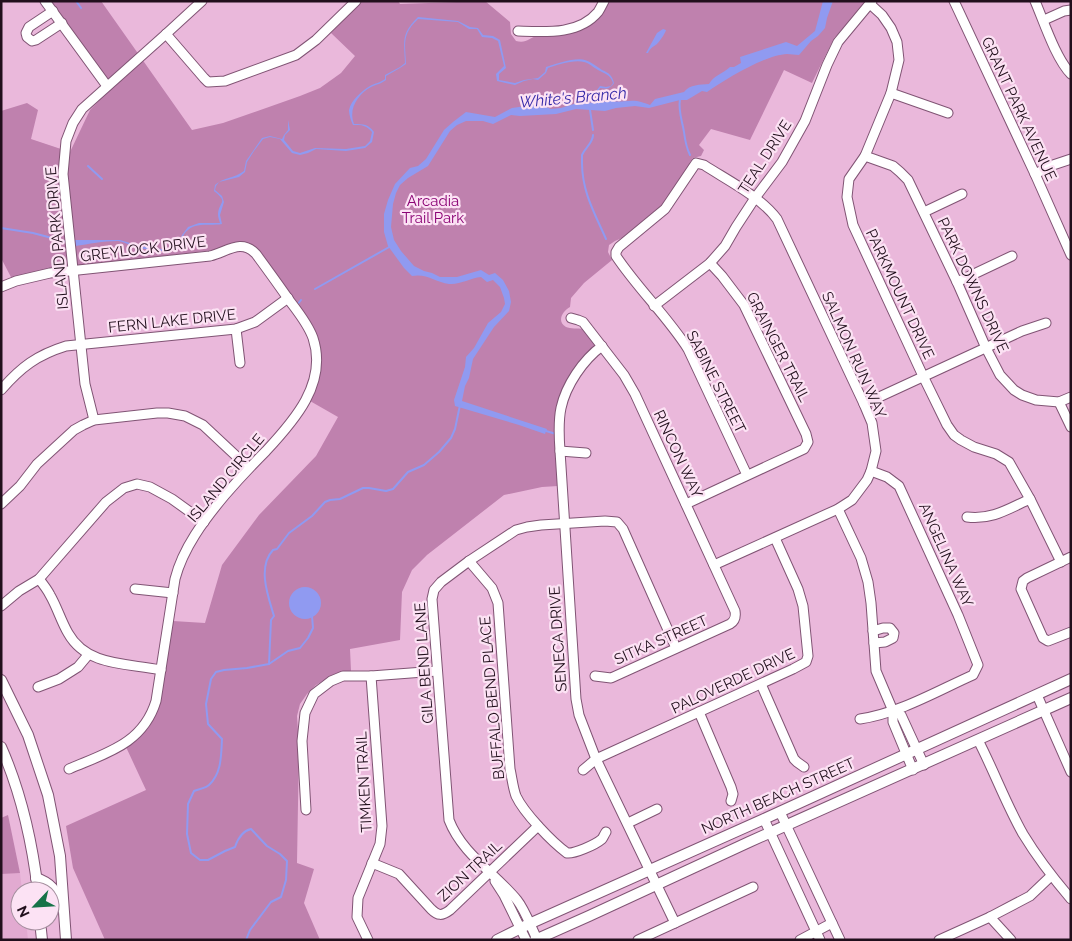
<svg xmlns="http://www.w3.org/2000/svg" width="1072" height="941" font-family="Raleway,sans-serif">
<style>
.built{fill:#e2aad1}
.green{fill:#bf81ae}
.water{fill:#909af1}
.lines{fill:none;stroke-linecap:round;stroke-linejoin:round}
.stream{stroke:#909af1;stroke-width:2}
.minor-casing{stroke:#805474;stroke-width:11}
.major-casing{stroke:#805474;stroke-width:12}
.minor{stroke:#fff;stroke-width:9}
.major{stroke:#fff;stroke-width:10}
.labels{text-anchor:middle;stroke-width:4.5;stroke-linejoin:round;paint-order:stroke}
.street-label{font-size:15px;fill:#210f1c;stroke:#fce2f4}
.park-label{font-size:15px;fill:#8b0475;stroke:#fce2f4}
.water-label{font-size:16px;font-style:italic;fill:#372ba8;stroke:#fce2f4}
</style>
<rect width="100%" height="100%" fill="#eab8db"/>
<path class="built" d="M1 873H20L22 891H20V921H26L28 940H1Z"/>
<g class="green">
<path d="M51 1H101L192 130 223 123 300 96 320 88 341 73 355 56 331 33 362 1H398L400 4 485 1 510 22 511 34 516 41C527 44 529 37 538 36 547 35 557 36 566 34 580 31 602 13 609 1H864L866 3 834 38 812 83 784 70 750 140 711 129 699 145 704 150 701 156 693 158 690 162 688 169 665 203 655 213 622 238 615 241 609 245 608 252 612 260 584 283 571 298 570 307C563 311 556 321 566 327 570 329 578 328 583 329L594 343V347L575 371 556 428 555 450 558 486 542 487 504 495 427 555 412 570 402 592 400 640 350 649 351 671 334 674 316 685 307 694 300 704 297 716 299 745 297 863 314 869 304 903 320 940H105L73 868 66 826 146 790 126 747 138 739 149 727 159 706 173 621 205 623 222 565 259 515 316 456 338 417 310 401 319 377 320 352 316 336 310 321 258 250C240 236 233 243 214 250L45 270 12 279 1 258V111L27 103 38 110 31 139 70 152 90 110 112 87Z"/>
<path d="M8 815 20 873 1 874V818Z"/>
</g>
<g class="water">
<path d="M823 1H833L827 18 825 28 818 36 811 41 799 55C795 55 791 54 787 54 765 55 726 79 707 92L702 91 687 100H680L649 108 635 106 616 108 605 111 576 109 556 114 520 116 511 115 493 124 483 121H466L457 125 450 131 428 166 408 178 400 185 396 193 393 204 391 227 394 240 401 251 414 266 424 271 432 273 440 277H457L481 270 489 275 495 273 503 280 509 291 511 302 509 311 494 327 473 359 469 378 465 386 462 401 547 429 545 434 519 425 455 406 454 400 465 367 466 357 474 348 488 323 501 312 505 304 504 298 500 287 493 280 487 282 481 277C470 278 460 285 449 284 436 282 426 273 412 276L404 268 388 246 384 232V214L388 200 395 184 410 168 418 166 426 159 444 130 453 122 466 112 495 117 512 108 519 107 529 105 539 104 551 109 561 108 577 103 605 102 597 90 600 86 606 87 611 86 613 83C610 74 605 74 598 70 593 67 589 63 584 62 575 59 556 65 548 68L546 73 538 80 533 79 524 81 515 85 497 81 496 74 504 66 498 41 492 38 482 37 477 29H469L458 22 418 19C402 34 405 43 406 64L400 68 386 76V80C381 84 377 84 371 87 358 94 348 109 354 124 364 124 368 124 374 132L372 142 365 148 346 151 316 149 308 153 300 155 292 153 280 139 270 137 263 139 254 151 247 162 245 172 239 177 219 182 216 186 215 190 222 196 224 202 220 215 222 224C211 226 196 222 188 230 179 237 183 249 167 251 162 252 142 249 136 247 130 245 124 242 118 241 103 241 89 244 75 246V240H120L140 246 167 250 176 246 180 241 182 235 188 227 199 223H220C219 220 218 217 218 214 219 201 229 203 214 191L215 185C222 178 235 178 244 171L246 161 262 138 270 136 282 139 284 135 288 130V120L290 130 285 135 284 140 293 151 300 153 315 148 346 149 365 146 370 141 372 132C366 125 362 125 353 125 351 121 349 114 349 110 351 100 363 90 370 86 375 83 380 83 385 79V75L400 67 405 63C404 40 401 34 418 17L458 21 470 27 478 28 483 35 493 36 500 40 506 68 499 74V80L515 83 524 80 538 78 545 72 546 67C555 64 576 57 585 60 591 62 596 66 602 70 609 73 612 75 614 83 610 89 606 89 600 88L599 90C609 108 622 99 637 101 641 102 646 103 650 105L655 99 684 92C690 84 700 85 709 84 714 75 723 74 730 67H734L741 63 740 57 786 42 797 46 815 31Z"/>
<path d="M663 29 666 30C665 34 659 42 657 44 653 47 650 48 648 53H646L657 33Z"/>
<circle cx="305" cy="603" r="16"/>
</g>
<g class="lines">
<g class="stream">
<path d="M76 1 81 8"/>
<path d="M680 99C678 111 682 120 684 132 685 140 686 147 690 155"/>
<path d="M590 110 593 130"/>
<path d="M593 135C593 143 585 148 582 155 582 158 582 161 582 163 582 192 595 214 606 239"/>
<path d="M88 166 102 179"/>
<path d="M1 228 33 233 67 242"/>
<path d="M315 289 391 246"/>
<path d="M297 305 301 300"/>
<path d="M546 431 556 434"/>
<path d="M269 664 271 620 274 616C268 596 257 567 273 550L277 549 289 533 312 516 325 502 330 500 340 499 363 488H369L386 491 393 489 408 472 424 465 439 452 451 438 455 429 460 405"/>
<path d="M246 940 250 930 271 902 281 897 286 880 287 861 280 854 267 846 251 829C242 831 238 838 235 847L225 851 208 860H200L191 853 187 834 188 804 194 791C199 789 206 788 209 785 222 773 221 755 222 739L208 724 206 704 211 679 216 672 224 670 247 668 269 664 288 651 300 648 308 638 313 628 312 616"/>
</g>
<defs>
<g id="minor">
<path d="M45 1 107 86"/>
<path d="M954 1 1035 174 1071 255"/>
<path d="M1035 1C1044 22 1056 59 1071 74"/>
<path d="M870 4 882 15 891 28 897 42 899 60 891 93 865 156 849 179 847 197 853 225 923 376 947 425 954 435 961 440 974 447 996 454 1009 462 1030 499 1061 562"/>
<path d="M53 11 29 27 26 33 27 37 32 41 36 40 62 23"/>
<path d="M1044 20 1064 11 1071 10"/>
<path d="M518 31C545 32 579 35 598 12 600 9 602 5 604 1"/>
<path d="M166 34 204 78 208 82 225 81 296 55 316 40 356 1"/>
<path d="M891 93 948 113"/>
<path d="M865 156 893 166 900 172 908 180 957 282 986 348 1000 375 1014 390 1022 395 1036 400 1059 402 1071 397"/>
<path d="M1035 174 1053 165 1071 159"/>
<path d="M924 212 962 194"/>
<path d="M957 282 1012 256"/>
<path d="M1 287 16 281 50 273 210 256C227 252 241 238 256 254 267 269 278 284 289 300 298 312 308 324 313 338 328 383 294 421 266 451 252 465 238 480 225 495 204 520 183 548 175 579L156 701C143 744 106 753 69 769"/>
<path d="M654 306 710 263 725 246 736 227 755 198 782 162 805 121 827 65 838 42 872 1"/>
<path d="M571 318 578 320 583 322 624 375 635 394 735 611C736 617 735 621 730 624L611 678 595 676"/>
<path d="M236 329 240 363"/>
<path d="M602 346C583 360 566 385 561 408 558 422 559 437 560 451L576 699 579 715 596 759 675 923"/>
<path d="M1 390C21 367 37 355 66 346L236 329 255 322 288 298"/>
<path d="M1059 402 1071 427"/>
<path d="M864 404 1022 331 1046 323"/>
<path d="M94 420 85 384 63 174 66 141 73 123 82 109 166 34 202 1"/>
<path d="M560 451 586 453"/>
<path d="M1 504 20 486 37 464 74 430 83 425 94 420 157 413H168L185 416 203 425 249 468"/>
<path d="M686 504 804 449 808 442 806 434 744 305 722 276 710 263"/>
<path d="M838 509 861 558 868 582 871 603 876 671 893 711V722L913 770"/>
<path d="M967 517C992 520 1008 509 1030 499"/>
<path d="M1071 557 1027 578 1023 581 1021 589 1043 638 1048 641 1071 632"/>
<path d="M469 561 492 588 498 603 510 769C512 778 513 788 516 796 524 813 552 842 567 853 574 854 595 845 602 839 604 836 604 835 606 832"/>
<path d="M714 565 838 509 852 500 867 480 871 471 876 451 872 423 864 404 777 219C761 197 727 180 704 165L696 163 665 209 619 247 616 252V256C638 289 667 316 688 349L747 475"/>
<path d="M39 579C43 584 47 589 50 595 57 607 61 621 68 633 87 667 128 663 161 670"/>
<path d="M135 589 173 593"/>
<path d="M1 606 19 591 39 579 106 502 124 488 137 484 150 487 172 499 204 522"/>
<path d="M873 631 883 628H890L894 633 893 638 885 642 874 643"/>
<path d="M761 684 794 759 797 762 804 767"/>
<path d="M38 687 59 679 78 667 88 655"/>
<path d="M1037 695 1071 772"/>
<path d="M893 711 901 715 924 765"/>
<path d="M699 712 731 787 733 794 731 801"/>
<path d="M860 719C900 713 937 691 973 675L978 665 958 615 899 486 887 477 871 471"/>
<path d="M978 740C994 771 1006 804 1023 834 1037 857 1053 878 1071 899"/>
<path d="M583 770 596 759 793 669 806 662 808 656 803 606 798 589 775 538"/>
<path d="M306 810 302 741 305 713 314 694 331 681 343 676H371L437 671"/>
<path d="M780 812 840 940"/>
<path d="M764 819 820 940"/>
<path d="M628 823 657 809"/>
<path d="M372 863 399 874 431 909C438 916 442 916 450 910L538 826"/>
<path d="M495 881 504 895 526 940"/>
<path d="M990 917 1011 940"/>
<path d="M537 939C531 927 525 910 517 900 495 873 462 854 449 820L432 599 434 590 441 582 469 561 516 530 527 527 541 525 605 521 617 522 623 529 676 648"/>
<path d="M368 940 357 917 358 898 380 844 382 826 371 676"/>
<path d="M638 940 753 887"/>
<path d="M800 940 832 923"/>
<path d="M939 940 990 917 1030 896 1051 876"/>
</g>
<g id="major">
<path d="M1 680 28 735 48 795 60 856 66 940"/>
<path d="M1 747C21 792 32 841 38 891"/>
<path d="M36 878C51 883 55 890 62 904"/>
<path d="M40 921 42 940"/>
<path d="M497 940 529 924 764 819 1071 679"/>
<path d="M535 940 589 916 749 842 1071 698"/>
</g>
</defs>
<use href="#minor" class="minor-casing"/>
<use href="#major" class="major-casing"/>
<use href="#minor" class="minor"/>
<use href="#major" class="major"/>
</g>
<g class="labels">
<g class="street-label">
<text transform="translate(1019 109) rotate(65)" y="5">GRANT PARK AVENUE</text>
<text transform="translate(765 157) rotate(-57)" y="5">TEAL DRIVE</text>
<text transform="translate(57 238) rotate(-95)" y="5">ISLAND PARK DRIVE</text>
<text transform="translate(143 249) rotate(-7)" y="5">GREYLOCK DRIVE</text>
<text transform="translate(973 285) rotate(65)" y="5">PARK DOWNS DRIVE</text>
<text transform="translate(900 294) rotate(65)" y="5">PARKMOUNT DRIVE</text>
<text transform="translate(172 321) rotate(-6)" y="5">FERN LAKE DRIVE</text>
<text transform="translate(778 347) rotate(63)" y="5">GRAINGER TRAIL</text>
<text transform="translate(854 355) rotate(66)" y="5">SALMON RUN WAY</text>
<text transform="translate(716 382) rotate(63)" y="5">SABINE STREET</text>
<text transform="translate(678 454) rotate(65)" y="5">RINCON WAY</text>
<text transform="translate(226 478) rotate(-50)" y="5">ISLAND CIRCLE</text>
<text transform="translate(946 555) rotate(66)" y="5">ANGELINA WAY</text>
<text transform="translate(558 639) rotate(-94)" y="5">SENECA DRIVE</text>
<text transform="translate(661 640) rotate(-24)" y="5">SITKA STREET</text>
<text transform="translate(424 663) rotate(-94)" y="5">GILA BEND LANE</text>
<text transform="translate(733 681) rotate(-25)" y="5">PALOVERDE DRIVE</text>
<text transform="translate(492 698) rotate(-95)" y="5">BUFFALO BEND PLACE</text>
<text transform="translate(364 782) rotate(-93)" y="5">TIMKEN TRAIL</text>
<text transform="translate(778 796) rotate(-24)" y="5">NORTH BEACH STREET</text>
<text transform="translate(470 871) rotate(-43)" y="5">ZION TRAIL</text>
</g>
<g class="park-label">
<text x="433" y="206">Arcadia<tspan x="433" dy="17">Trail Park</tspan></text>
</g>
<g class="water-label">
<text transform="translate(573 97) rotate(-5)" y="6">White's Branch</text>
</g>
</g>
<rect width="1072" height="941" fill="none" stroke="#210f1c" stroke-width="5"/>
<g transform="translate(35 906) rotate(245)"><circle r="24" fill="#fce2f4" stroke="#a48e9e"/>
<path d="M0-4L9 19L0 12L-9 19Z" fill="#167348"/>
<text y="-8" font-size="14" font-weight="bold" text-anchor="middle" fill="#210f1c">N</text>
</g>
</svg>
